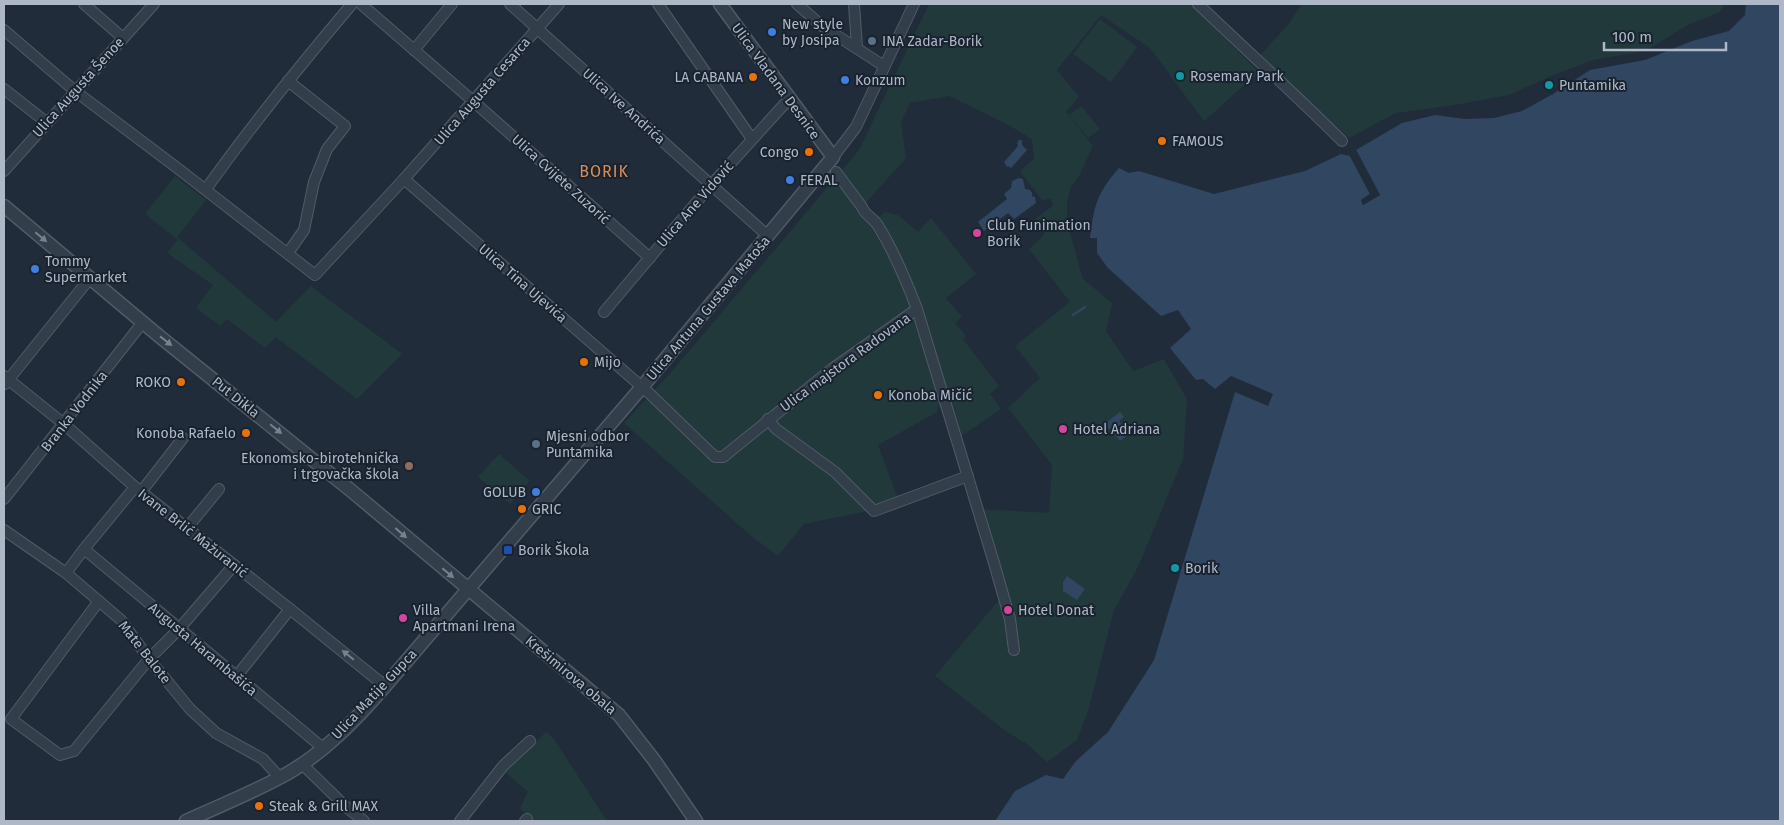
<svg xmlns="http://www.w3.org/2000/svg" width="1784" height="825" font-family="'Fira Sans',sans-serif">
<style>
.green{fill:#22393b}
.water{fill:#304661}
.pier{fill:#202c3a}
.lines{fill:none;stroke-linecap:round;stroke-linejoin:round}
.stream{stroke:#304661;stroke-width:2.5}
.minor-casing{stroke:#515b68;stroke-width:12}
.tertiary-casing{stroke:#515b68;stroke-width:15}
.minor{stroke:#333e4b;stroke-width:10}
.tertiary{stroke:#333e4b;stroke-width:12}
.oneway{fill:#77818f}
.shop-dot{fill:#3f7fe0;stroke:#19232f;stroke-width:2}
.service-dot{fill:#5c6f8a;stroke:#19232f;stroke-width:2}
.culture-dot{fill:#0f9aa8;stroke:#19232f;stroke-width:2}
.food-dot{fill:#e8710a;stroke:#19232f;stroke-width:2}
.hotel-dot{fill:#d1479c;stroke:#19232f;stroke-width:2}
.education-dot{fill:#8d6e63;stroke:#19232f;stroke-width:2}
.transit-dot{fill:#1a4fb4;stroke:#19232f;stroke-width:2}
.labels{text-anchor:middle;stroke-width:4;stroke-linejoin:round;paint-order:stroke}
.poi-label{font-size:14px;fill:#aeb8c7;stroke:#19232f;text-anchor:start}
.street-label{font-size:14px;fill:#aeb8c7;stroke:#19232f}
.quarter-label{font-size:16px;letter-spacing:1px;fill:#db8d55;stroke:#19232f}
</style>
<rect width="100%" height="100%" fill="#202c3a"/>
<g class="green">
<path d="M929 4H1198L1194 8 1259 72 1204 121 1150 48 1101 15 1057 70 1079 97 1066 112 1093 146 1079 176 1071 187 1067 201V222L1083 279 1112 303 1106 331 1133 371 1164 359 1187 399 1183 459 1138 567 1114 610 1088 711 1077 740 1047 762 1027 744 1007 732 935 676 999 600 981 509 1049 513 1052 465 1008 408 1040 378 1015 346 1070 302 1029 249 1045 234 1036 218 1053 206 1051 199 1042 200 1020 171 1034 159 1032 139 1005 123 949 96 910 103 901 122 906 158 862 207 875 221 885 212 898 215 918 232 931 218 976 274 946 298 962 317 955 323 966 336 963 339 999 386 990 394 1001 409 957 439 938 405 937 412 878 445 898 499 863 512 804 524 778 556 750 535 624 423 673 370 859 150Z"/>
<path d="M1302 4H1725L1720 12 1688 25 1645 51 1593 60 1551 76 1509 95 1455 105 1396 113 1349 138 1260 55 1288 25Z"/>
<path d="M1100 19 1137 47 1111 82 1073 54Z"/>
<path d="M1081 106 1100 129 1088 138 1069 115Z"/>
<path d="M175 176 206 200 177 237 276 322 311 286C341 310 372 330 402 354L357 399 276 337 265 348 227 319 220 326 196 308 213 285 167 253 178 240 145 214Z"/>
<path d="M499 454 530 481 510 504 478 477Z"/>
<path d="M546 732 554 739 607 821H533L520 808 528 792 505 772Z"/>
</g>
<g class="water">
<path d="M1746 4H1780V821H995L1015 791 1046 775 1063 779 1076 761 1108 732 1154 660 1235 392 1268 406 1273 394 1231 376 1215 389 1203 379 1196 380 1170 348 1191 329 1178 310 1161 316 1107 267 1097 253V238H1090C1094 205 1097 193 1119 168L1129 173 1139 171 1214 194 1305 171 1341 154 1350 156 1370 194 1361 200 1363 205 1380 195 1356 150 1402 123 1435 115 1465 119 1494 118 1522 111 1553 94 1590 70 1645 60 1692 41 1729 31 1745 15Z"/>
<path d="M1019 140H1022V145L1027 150 1011 168 1008 166 1007 167 1004 162 1018 146 1017 143Z"/>
<path d="M1019 178 1023 179 1025 189 1030 190 1032 193V196L1035 197 1036 203 1014 219 1008 213 984 231 978 222 1007 199 1004 194 1011 188 1012 181Z"/>
<path d="M1120 412 1124 417 1119 421 1129 434 1120 441 1109 428 1098 436 1095 431Z"/>
<path d="M1067 576 1085 589 1077 600 1063 591V582Z"/>
</g>
<path class="pier" d="M1356 150 1380 195 1363 205 1361 200 1370 194 1350 156 1352 154 1372 193V195L1364 201 1377 194 1354 152Z"/>
<g class="lines">
<path class="stream" d="M1073 315 1085 307"/>
<defs>
<g id="minor">
<path d="M84 4 123 38"/>
<path d="M361 4 473 101 650 258"/>
<path d="M510 4 768 236"/>
<path d="M658 4 752 139"/>
<path d="M797 4 822 26 884 66"/>
<path d="M854 4 857 47"/>
<path d="M1198 4C1246 50 1295 94 1342 141"/>
<path d="M4 30 75 91 176 167 315 275 404 179 559 4"/>
<path d="M414 50 452 4"/>
<path d="M288 81 345 126 327 149 314 182 304 230 288 253"/>
<path d="M4 89 46 122"/>
<path d="M833 157 856 127 914 4"/>
<path d="M4 171 154 4"/>
<path d="M836 172 862 207C865 215 872 217 877 224 894 251 906 280 917 309L994 563 1010 619 1014 650"/>
<path d="M404 179 650 394 715 457H723L832 369 917 309"/>
<path d="M206 189C252 125 301 64 352 4"/>
<path d="M604 312 711 185 789 99"/>
<path d="M4 376 64 424 135 487 290 609 385 686"/>
<path d="M5 384 90 278"/>
<path d="M768 419 776 429 835 472 874 511 968 476"/>
<path d="M141 492 183 438"/>
<path d="M4 499 143 322"/>
<path d="M187 528 219 489"/>
<path d="M4 530 66 573 121 620 149 659 190 709 216 733 263 759 280 778"/>
<path d="M84 549 323 748"/>
<path d="M66 573 84 549 135 487"/>
<path d="M99 601 11 719 60 755 74 751 149 659 179 629 234 565"/>
<path d="M236 677 290 609"/>
<path d="M302 764 345 806 364 821"/>
<path d="M460 821 503 766 530 741"/>
<path d="M525 821 527 819"/>
</g>
<g id="tertiary">
<path d="M4 206 159 336 354 493 619 715 654 760 696 821"/>
<path d="M186 821C217 807 249 794 279 778 320 757 355 721 385 686L642 387 833 157 720 4"/>
</g>
</defs>
<use href="#minor" class="minor-casing"/>
<use href="#tertiary" class="tertiary-casing"/>
<use href="#minor" class="minor"/>
<use href="#tertiary" class="tertiary"/>
</g>
<defs><path id="oneway-solid" d="M-6-.8H1V-3.2L6.5 0L1 3.2V.8H-6Z" transform="scale(1.25)"/></defs>
<g class="oneway">
<use href="#oneway-solid" transform="translate(41 237) rotate(40)"/>
<use href="#oneway-solid" transform="translate(166 341) rotate(38)"/>
<use href="#oneway-solid" transform="translate(276 429) rotate(39)"/>
<use href="#oneway-solid" transform="translate(401 533) rotate(41)"/>
<use href="#oneway-solid" transform="translate(448 573) rotate(40)"/>
<use href="#oneway-solid" transform="translate(348 655) rotate(-141)"/>
</g>
<g class="shop-dot">
<circle cx="772" cy="32" r="5"/>
<circle cx="845" cy="80" r="5"/>
<circle cx="790" cy="180" r="5"/>
<circle cx="35" cy="269" r="5"/>
<circle cx="536" cy="492" r="5"/>
</g>
<g class="service-dot">
<circle cx="872" cy="41" r="5"/>
<circle cx="536" cy="444" r="5"/>
</g>
<g class="culture-dot">
<circle cx="1180" cy="76" r="5"/>
<circle cx="1549" cy="85" r="5"/>
<circle cx="1175" cy="568" r="5"/>
</g>
<g class="food-dot">
<circle cx="753" cy="77" r="5"/>
<circle cx="1162" cy="141" r="5"/>
<circle cx="809" cy="152" r="5"/>
<circle cx="584" cy="362" r="5"/>
<circle cx="181" cy="382" r="5"/>
<circle cx="878" cy="395" r="5"/>
<circle cx="246" cy="433" r="5"/>
<circle cx="522" cy="509" r="5"/>
<circle cx="259" cy="806" r="5"/>
</g>
<g class="hotel-dot">
<circle cx="977" cy="233" r="5"/>
<circle cx="1063" cy="429" r="5"/>
<circle cx="1008" cy="610" r="5"/>
<circle cx="403" cy="618" r="5"/>
</g>
<circle class="education-dot" cx="409" cy="466" r="5"/>
<rect class="transit-dot" x="503" y="545" width="10" height="10" rx="2.5"/>
<g class="labels">
<g class="poi-label">
<text x="782" y="29">New style<tspan x="782" dy="16">by Josipa</tspan></text>
<text x="882" y="46">INA Zadar-Borik</text>
<text x="1190" y="81">Rosemary Park</text>
<text x="743" y="82" text-anchor="end">LA CABANA</text>
<text x="855" y="85">Konzum</text>
<text x="1559" y="90">Puntamika</text>
<text x="1172" y="146">FAMOUS</text>
<text x="799" y="157" text-anchor="end">Congo</text>
<text x="800" y="185">FERAL</text>
<text x="987" y="230">Club Funimation<tspan x="987" dy="16">Borik</tspan></text>
<text x="45" y="266">Tommy<tspan x="45" dy="16">Supermarket</tspan></text>
<text x="594" y="367">Mijo</text>
<text x="171" y="387" text-anchor="end">ROKO</text>
<text x="888" y="400">Konoba Mičić</text>
<text x="1073" y="434">Hotel Adriana</text>
<text x="236" y="438" text-anchor="end">Konoba Rafaelo</text>
<text x="546" y="441">Mjesni odbor<tspan x="546" dy="16">Puntamika</tspan></text>
<text x="399" y="463" text-anchor="end">Ekonomsko-birotehnička<tspan x="399" dy="16">i trgovačka škola</tspan></text>
<text x="526" y="497" text-anchor="end">GOLUB</text>
<text x="532" y="514">GRIC</text>
<text x="518" y="555">Borik Škola</text>
<text x="1185" y="573">Borik</text>
<text x="413" y="615">Villa<tspan x="413" dy="16">Apartmani Irena</tspan></text>
<text x="1018" y="615">Hotel Donat</text>
<text x="269" y="811">Steak &amp; Grill MAX</text>
</g>
<g class="street-label">
<text transform="translate(776 81) rotate(54)" y="5">Ulica Vladana Desnice</text>
<text transform="translate(78 87) rotate(-48)" y="5">Ulica Augusta Šenoe</text>
<text transform="translate(482 91) rotate(-49)" y="5">Ulica Augusta Cesarca</text>
<text transform="translate(624 106) rotate(42)" y="5">Ulica Ive Andrića</text>
<text transform="translate(561 179) rotate(42)" y="5">Ulica Cvijete Zuzorić</text>
<text transform="translate(695 204) rotate(-49)" y="5">Ulica Ane Vidović</text>
<text transform="translate(523 283) rotate(41)" y="5">Ulica Tina Ujevića</text>
<text transform="translate(708 308) rotate(-50)" y="5">Ulica Antuna Gustava Matoša</text>
<text transform="translate(845 362) rotate(-36)" y="5">Ulica majstora Radovana</text>
<text transform="translate(236 397) rotate(39)" y="5">Put Dikla</text>
<text transform="translate(74 411) rotate(-52)" y="5">Branka Vodnika</text>
<text transform="translate(193 533) rotate(38)" y="5">Ivane Brlić Mažuranić</text>
<text transform="translate(203 649) rotate(40)" y="5">Augusta Harambašića</text>
<text transform="translate(145 652) rotate(52)" y="5">Mate Balote</text>
<text transform="translate(571 675) rotate(40)" y="5">Krešimirova obala</text>
<text transform="translate(374 694) rotate(-47)" y="5">Ulica Matije Gupca</text>
</g>
<g class="quarter-label">
<text x="604" y="177">BORIK</text>
</g>
</g>
<rect width="1784" height="825" fill="none" stroke="#aeb8c7" stroke-width="10"/>
<path d="M1604 42v8h122v-8" fill="none" stroke="#aeb8c7" stroke-width="2.5"/>
<text x="1612" y="42" font-size="15" fill="#aeb8c7" stroke="#19232f" stroke-width="4" paint-order="stroke">100 m</text>
</svg>
